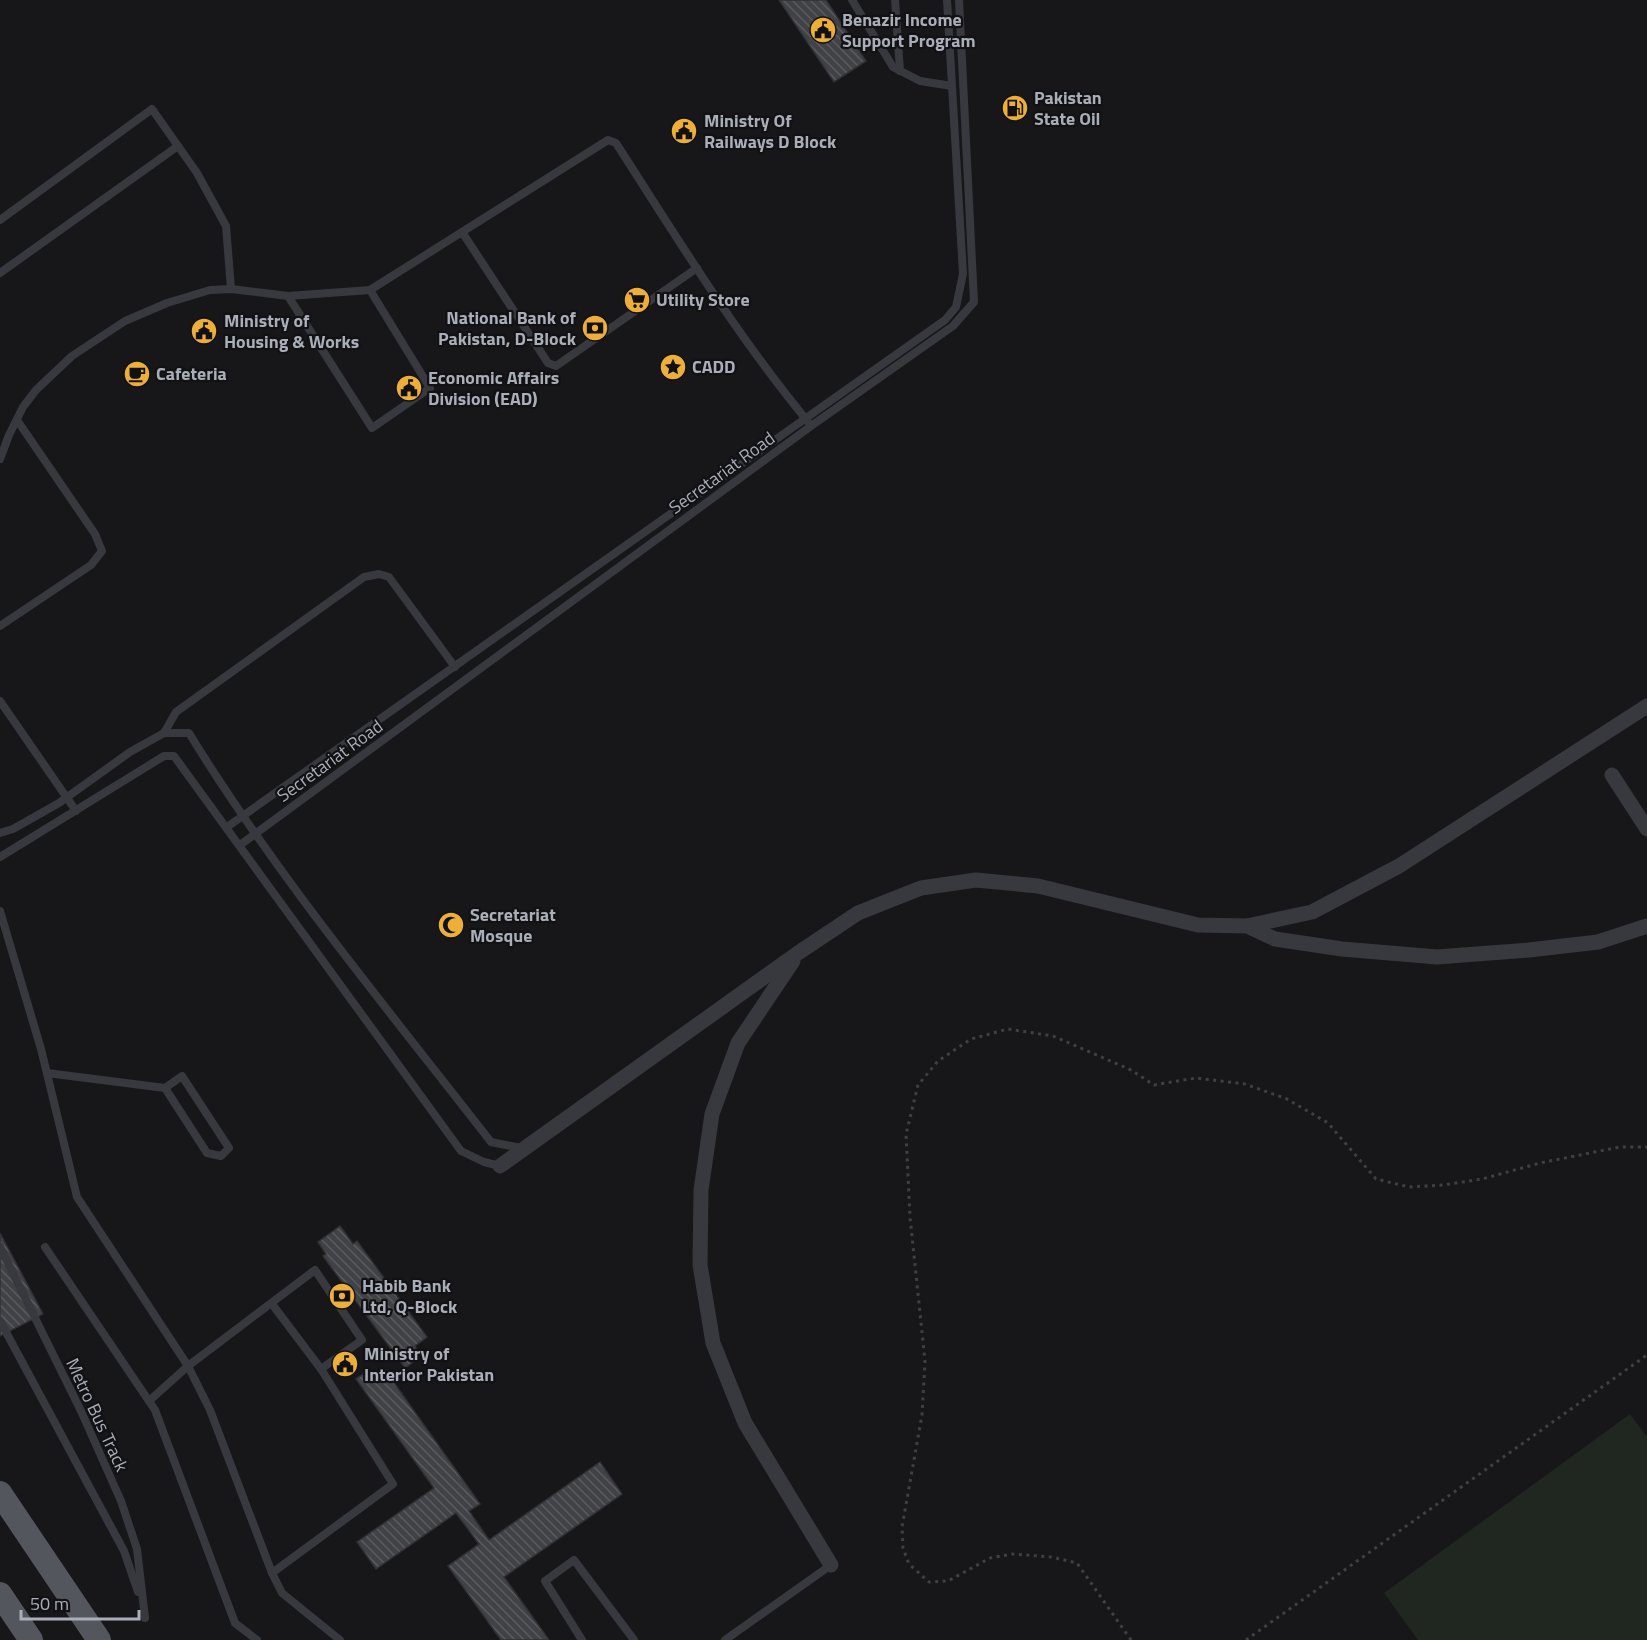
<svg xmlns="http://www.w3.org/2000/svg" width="1647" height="1640" font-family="'Titillium Web',sans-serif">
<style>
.garden{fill:#1f2720}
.building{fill:url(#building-back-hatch);stroke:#313135;stroke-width:1.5}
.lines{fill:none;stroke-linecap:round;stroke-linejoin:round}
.path{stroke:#3e4045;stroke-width:3;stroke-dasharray:3 4.5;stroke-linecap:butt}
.lane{stroke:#38393e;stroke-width:8}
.street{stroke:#38393e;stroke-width:15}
.primary{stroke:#54565d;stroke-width:24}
.labels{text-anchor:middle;stroke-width:4.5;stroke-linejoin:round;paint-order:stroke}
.poi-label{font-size:18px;font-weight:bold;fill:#a9aeb8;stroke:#121214;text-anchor:start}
.street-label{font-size:18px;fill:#a9aeb8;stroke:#121214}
</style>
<defs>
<pattern id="building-back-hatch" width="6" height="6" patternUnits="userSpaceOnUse" patternTransform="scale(1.5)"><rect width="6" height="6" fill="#414246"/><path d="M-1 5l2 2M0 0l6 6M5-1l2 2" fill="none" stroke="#5a5b5f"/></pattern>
</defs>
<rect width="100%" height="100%" fill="#171719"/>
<path class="garden" d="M1630 1414 1647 1437V1640H1418L1384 1593Z"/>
<g class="building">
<path d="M779 0H826L866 61 834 82Z"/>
<path d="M340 1226 353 1244 357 1241 427 1337 415 1346 417 1350 412 1354 416 1360 405 1368 323 1256 326 1254 318 1242Z"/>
<path d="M0 1233 43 1314 0 1336Z"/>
<path d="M369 1370 374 1377 385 1370 480 1504 469 1511 489 1540 600 1462 622 1494 504 1577 549 1640H501L448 1566 479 1544 456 1513 376 1569 357 1542 434 1488 356 1379Z"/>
</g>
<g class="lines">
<g class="path">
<path d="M1131 1640 1077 1563 1052 1557 1012 1554 990 1558 948 1581 929 1582 909 1564 903 1548 902 1527 922 1415 925 1361 910 1217 906 1134 918 1085 938 1061 971 1039 1008 1029 1053 1036 1131 1070 1154 1085 1196 1078 1245 1084 1287 1099 1328 1123 1376 1179 1409 1187 1443 1185 1482 1179 1540 1163 1620 1147H1647"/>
<path d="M1246 1640 1647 1355"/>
</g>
<g class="lane">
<path d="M852 0 893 67 920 81 952 86"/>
<path d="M895 0 900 71"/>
<path d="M0 220 152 109 197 173 226 226 231 289"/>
<path d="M462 232 548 363 556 366 697 268"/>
<path d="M0 273 178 146"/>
<path d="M288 296 372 428 430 388 370 290"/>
<path d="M0 459 9 435 23 407 36 390 72 356 125 321 167 303 210 290 231 289 288 296 370 290 608 140 616 143C677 238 737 336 809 423"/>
<path d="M0 626 91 565 102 551 95 534 17 420"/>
<path d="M0 701 76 811"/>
<path d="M164 733 176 712 364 577 379 574 389 577 455 667"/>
<path d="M227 827 945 320 956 307 963 274 947 0"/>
<path d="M0 833 13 829 59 803 130 752 164 733H189C278 878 387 1008 491 1142L521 1148"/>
<path d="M240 845 811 426 953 326 974 302 959 0"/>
<path d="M0 857 164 756H174L461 1151 484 1162 500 1166"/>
<path d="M0 911 41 1049 77 1197 188 1366 210 1410 272 1573 282 1593 340 1640"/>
<path d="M47 1073 165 1088 207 1153 221 1156 229 1148 182 1076 165 1088"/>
<path d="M0 1247 81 1411 121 1501 137 1549 145 1618"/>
<path d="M45 1247 155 1410 235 1623 257 1640"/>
<path d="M272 1304 321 1369"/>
<path d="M0 1321 124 1551 138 1592"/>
<path d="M149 1401 188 1366 315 1270 362 1340 321 1369 393 1484 272 1573"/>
<path d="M582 1640 545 1581 574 1560 634 1640"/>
<path d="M725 1640 831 1565"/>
</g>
<g class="street">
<path d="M1612 775 1647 829"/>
<path d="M1247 926 1312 912 1399 866 1647 706"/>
<path d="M793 961 738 1043 712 1114 701 1190 700 1265 713 1343 745 1423 831 1565"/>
<path d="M500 1166 798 953 858 913 921 888 976 880 1038 886 1198 925 1247 926 1275 939 1342 949 1437 957 1529 950 1598 942 1647 926"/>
</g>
<g class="primary">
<path d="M0 1493 99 1640"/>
<path d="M0 1594 31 1640"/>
</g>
</g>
<defs>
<symbol id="civic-disc" viewBox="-11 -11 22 22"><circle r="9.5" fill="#eeaf39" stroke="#121214"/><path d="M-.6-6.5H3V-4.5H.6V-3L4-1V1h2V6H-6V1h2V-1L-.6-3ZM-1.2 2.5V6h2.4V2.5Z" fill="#111"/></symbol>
<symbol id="fuel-disc" viewBox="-11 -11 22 22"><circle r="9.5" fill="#eeaf39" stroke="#121214"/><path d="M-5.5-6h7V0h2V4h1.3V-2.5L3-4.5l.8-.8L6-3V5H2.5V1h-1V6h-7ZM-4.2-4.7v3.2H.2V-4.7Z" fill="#111"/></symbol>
<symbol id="supermarket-disc" viewBox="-11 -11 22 22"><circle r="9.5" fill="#eeaf39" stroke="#121214"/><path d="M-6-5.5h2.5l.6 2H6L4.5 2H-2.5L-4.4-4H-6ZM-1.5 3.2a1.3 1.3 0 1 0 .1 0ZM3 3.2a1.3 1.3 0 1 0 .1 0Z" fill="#111"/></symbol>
<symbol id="bank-disc" viewBox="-11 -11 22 22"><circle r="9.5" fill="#eeaf39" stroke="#121214"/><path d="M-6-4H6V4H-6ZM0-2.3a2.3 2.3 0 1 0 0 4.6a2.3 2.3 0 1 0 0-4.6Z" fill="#111"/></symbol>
<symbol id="sight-disc" viewBox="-11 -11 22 22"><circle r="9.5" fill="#eeaf39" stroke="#121214"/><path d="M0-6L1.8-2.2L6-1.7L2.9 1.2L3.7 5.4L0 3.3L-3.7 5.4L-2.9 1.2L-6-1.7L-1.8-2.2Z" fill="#111"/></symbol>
<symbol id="cafe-disc" viewBox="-11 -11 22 22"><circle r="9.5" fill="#eeaf39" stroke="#121214"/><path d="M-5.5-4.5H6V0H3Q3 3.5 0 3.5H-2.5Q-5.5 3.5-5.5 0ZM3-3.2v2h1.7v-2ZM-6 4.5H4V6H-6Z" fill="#111"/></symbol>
<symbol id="mosque-disc" viewBox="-11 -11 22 22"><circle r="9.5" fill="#eeaf39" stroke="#121214"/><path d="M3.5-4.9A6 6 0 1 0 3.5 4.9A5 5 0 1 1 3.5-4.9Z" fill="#111"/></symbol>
</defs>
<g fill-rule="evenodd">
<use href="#civic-disc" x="808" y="15" width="30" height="30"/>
<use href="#fuel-disc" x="1000" y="93" width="30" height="30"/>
<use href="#civic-disc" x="669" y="116" width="30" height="30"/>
<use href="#supermarket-disc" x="622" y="285" width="30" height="30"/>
<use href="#bank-disc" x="580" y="313" width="30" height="30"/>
<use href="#civic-disc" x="189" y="316" width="30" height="30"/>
<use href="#sight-disc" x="658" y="352" width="30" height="30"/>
<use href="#cafe-disc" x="122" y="359" width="30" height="30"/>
<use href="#civic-disc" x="394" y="373" width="30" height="30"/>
<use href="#mosque-disc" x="436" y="910" width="30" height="30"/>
<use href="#bank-disc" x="327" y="1281" width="30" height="30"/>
<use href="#civic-disc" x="330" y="1349" width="30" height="30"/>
</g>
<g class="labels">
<g class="poi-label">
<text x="842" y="26">Benazir Income<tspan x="842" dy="21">Support Program</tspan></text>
<text x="1034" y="104">Pakistan<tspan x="1034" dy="21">State Oil</tspan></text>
<text x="704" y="127">Ministry Of<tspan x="704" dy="21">Railways D Block</tspan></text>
<text x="656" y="306">Utility Store</text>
<text x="576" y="324" text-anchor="end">National Bank of<tspan x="576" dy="21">Pakistan, D-Block</tspan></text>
<text x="224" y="327">Ministry of<tspan x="224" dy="21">Housing &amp; Works</tspan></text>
<text x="692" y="373">CADD</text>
<text x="156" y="380">Cafeteria</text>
<text x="428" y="384">Economic Affairs<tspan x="428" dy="21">Division (EAD)</tspan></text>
<text x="470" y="921">Secretariat<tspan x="470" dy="21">Mosque</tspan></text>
<text x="362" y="1292">Habib Bank<tspan x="362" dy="21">Ltd, Q-Block</tspan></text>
<text x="364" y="1360">Ministry of<tspan x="364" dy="21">Interior Pakistan</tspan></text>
</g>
<g class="street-label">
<text transform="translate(722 473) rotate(-36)" y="6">Secretariat Road</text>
<text transform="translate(330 761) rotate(-36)" y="6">Secretariat Road</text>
<text transform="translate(97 1415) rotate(65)" y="6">Metro Bus Track</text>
</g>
</g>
<path d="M21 1610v9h118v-9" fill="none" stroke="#a9aeb8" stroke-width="3"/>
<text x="30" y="1610" font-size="18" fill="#a9aeb8" stroke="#121214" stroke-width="4.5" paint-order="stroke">50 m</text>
</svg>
